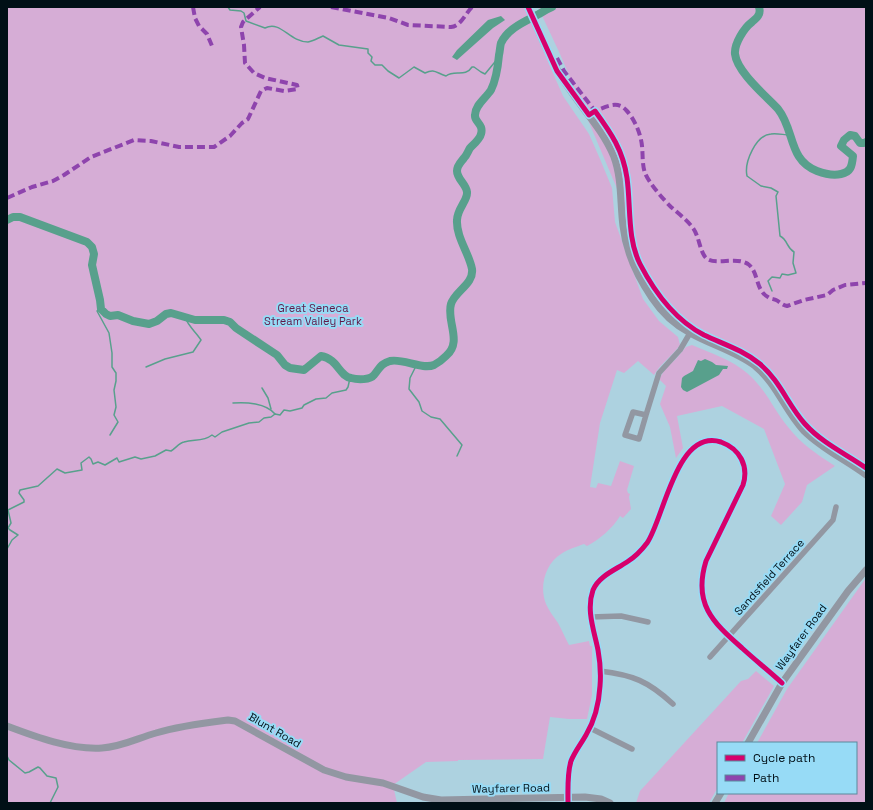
<svg xmlns="http://www.w3.org/2000/svg" width="873" height="810" font-family="'Space Grotesk',sans-serif">
<style>
.green{fill:#d6add6}
.water{fill:#58a08c}
.lines{fill:none;stroke-linecap:round;stroke-linejoin:round}
.stream{stroke:#58a08c;stroke-width:1.5}
.river{stroke:#58a08c;stroke-width:8}
.minor{stroke:#9297a2;stroke-width:5.5}
.tertiary{stroke:#9297a2;stroke-width:7}
.quiet{stroke:#8e44ad;stroke-width:4;stroke-dasharray:8 4;stroke-linecap:butt}
.cycleway-casing{stroke:#97dbf6;stroke-width:8}
.cycleway{stroke:#d6006c;stroke-width:5}
.labels{text-anchor:middle;stroke-width:4;stroke-linejoin:round;paint-order:stroke}
.park-label{font-size:11px;fill:#611948;stroke:#97dbf6}
.street-label{font-size:11px;fill:#000f16;stroke:#97dbf6}
</style>
<rect width="100%" height="100%" fill="#add2e0"/>
<g class="green">
<path d="M7 7H524L563 96 589 134 600 159 612 188 615 222 643 299 659 321 678 337 680 345C672 356 661 363 654 375L638 361 624 373 617 370 600 423 590 487 596 488 598 483 611 486 620 461 634 466 627 490 628 493 630 494 629 497 631 509 623 518 620 516C612 529 600 539 587 546L584 544C576 547 568 549 561 554 545 564 539 587 546 604 549 611 554 617 558 623 562 630 565 638 569 645L589 641 590 646H592V695L587 719H569L550 717 543 759 458 760V761L426 762 393 785 397 803H7Z"/>
<path d="M538 7H866V466L828 442 813 429 798 412 778 380 759 360 741 348 689 323 672 309 658 291 656 292 640 255 631 227 618 191 560 54Z"/>
<path d="M692 345C711 353 732 360 747 373 766 389 773 409 788 427 801 444 818 455 835 466L807 485 802 502 781 525 771 516 785 484 764 429 722 406 677 416 683 448 676 458 670 427 660 404 666 386 659 379 666 368 676 359 686 347Z"/>
<path d="M866 578V803H724L729 793H856V743H757L787 689Z"/>
<path d="M756 671 774 686 742 743H718V787L709 803H636L640 791 741 681 748 679Z"/>
</g>
<g class="water">
<path d="M501 16 505 20 493 28 457 60 452 57 457 50 488 20Z"/>
<path d="M705 359 712 362 716 365 728 366 727 369H723L719 375 689 391 687 392 683 390 681 387 682 378 684 376 693 371 698 360 701 361Z"/>
</g>
<g class="lines">
<g class="stream">
<path d="M228 7 230 10 241 11 244 13 246 21 265 28C281 20 289 42 308 42 313 41 318 38 323 36L339 45 368 49V53L372 57 371 61 375 65H382L388 71 399 78 414 67 425 73C435 68 436 73 446 76 455 69 465 78 472 67H474L481 72 485 74 499 57"/>
<path d="M772 291 768 281 772 277 780 278 782 274 788 275 796 273 793 263 794 252C786 247 788 240 780 236L776 196 778 192 771 188 761 186 747 176C744 162 756 135 771 134 777 133 784 135 790 135"/>
<path d="M101 309 97 311 109 333 112 353V367L116 373V381L114 390 116 407 114 415 118 422 110 435"/>
<path d="M417 364 410 378 409 389 419 402 422 411 431 417 440 419 462 445 457 456"/>
<path d="M146 367 165 359 193 352 201 340C196 332 188 326 185 317"/>
<path d="M262 388 268 398 271 409"/>
<path d="M233 403C246 402 266 403 275 414"/>
<path d="M7 549 12 540 18 535 10 530 8 528 11 523 8 510 24 502V500L19 493 20 490 38 486 57 469 65 473 82 470 81 463 89 457 91 459 93 464 98 462 105 465 117 458 119 462 135 457 141 459 155 456 166 450 171 451C176 448 179 443 184 442 194 439 203 442 212 435L215 437 222 432 249 423 259 422 264 418 271 417 275 414 280 415 284 410 290 411 302 408 304 405 316 399 326 398 332 393 346 390 348 387 350 378"/>
<path d="M7 756 9 760 25 773 29 772 38 767 40 768 47 776 56 778 58 787 50 803"/>
</g>
<g class="river">
<path d="M759 7C760 10 760 13 758 16 757 18 754 20 752 22 744 28 734 44 735 54 737 72 766 96 778 109 795 130 788 160 817 171 825 174 832 176 841 174 851 172 852 166 853 156L841 146 844 140 850 135 855 136 860 143H864L866 142"/>
<path d="M7 220 13 217H20L87 242 92 247 94 254 92 265 100 300 101 309 106 314 110 316 118 315 133 321 149 324 157 321 166 314 171 313 195 320H224L230 322 236 328 277 355 285 365 290 368 304 370 321 356C338 359 339 376 351 378 358 380 370 380 374 375 380 368 380 364 390 361 403 358 422 370 434 365 438 363 443 359 446 356 463 342 446 321 451 304 455 291 474 284 472 269 469 253 456 237 457 220 457 209 468 200 467 192 466 184 457 179 457 171 457 165 461 162 464 158 467 155 468 151 470 148 474 144 480 139 481 134 484 124 474 122 475 115 475 105 486 98 491 90 496 80 498 66 499 55 500 51 500 46 501 43 508 28 526 21 539 14 544 11 547 9 552 7"/>
</g>
<g class="minor">
<path d="M646 415 639 439 625 435 633 412 646 415 659 373 680 350 690 333"/>
<path d="M591 617 621 616 648 622"/>
<path d="M710 657 833 520 836 507"/>
<path d="M600 671C633 675 648 681 673 704"/>
<path d="M590 728 632 749"/>
<path d="M568 803C568 789 567 774 571 761 575 751 581 744 586 735 595 720 599 703 600 686 601 674 600 661 598 650 594 630 586 610 593 590 599 576 615 570 627 562 635 557 641 551 647 543 664 519 676 428 721 442 740 449 749 466 743 485L706 561C693 603 712 622 742 648 755 660 769 671 782 683"/>
</g>
<g class="tertiary">
<path d="M528 7C539 32 549 58 564 81 580 107 602 128 614 157 622 179 620 203 623 226 626 253 637 276 652 298 662 313 675 325 690 333 711 345 735 351 755 366 777 384 785 411 804 431 822 449 846 460 866 475"/>
<path d="M7 726C36 737 71 750 102 748 121 747 138 738 156 733 179 726 204 723 228 720L235 721 324 770 346 777 383 783 423 797 441 800 585 797 601 799 610 803"/>
<path d="M748 743 782 683 848 591 866 570"/>
<path d="M715 803 721 793"/>
</g>
<g class="quiet">
<path d="M193 7 195 18 199 26 207 34 212 46"/>
<path d="M331 7 389 18 408 25 451 27C461 26 465 14 472 7"/>
<path d="M557 58 564 71 595 111C606 107 617 100 626 110 634 118 641 134 642 146 643 155 642 164 645 173 649 183 663 199 671 207 678 213 687 220 693 228 699 236 700 252 706 258 715 266 736 256 748 264 759 272 755 290 768 297 770 299 774 299 776 300 780 302 782 305 787 306L804 300 827 295 833 290 845 285 866 283"/>
<path d="M7 198 32 187 53 181 64 175 91 157 134 140 151 141 179 147H214L230 136 242 123 248 119 261 91 267 88 284 91 298 89 297 85 265 78 254 73 245 63 244 45 241 27 243 22 260 7"/>
</g>
<defs>
<g id="cycleway">
<path d="M528 7 557 71 589 115 595 111C611 133 623 150 627 178 631 207 627 238 640 264 655 293 675 320 704 335 723 344 743 350 760 364 780 381 788 405 805 424 822 443 846 454 866 468"/>
<path d="M568 803C568 789 567 774 571 761 575 751 581 744 586 735 595 720 599 703 600 686 601 674 600 661 598 650 594 630 586 610 593 590 599 576 615 570 627 562 635 557 641 551 647 543 664 519 676 428 721 442 740 449 749 466 743 485L706 561C693 603 712 622 742 648 755 660 769 671 782 683"/>
</g>
</defs>
<use href="#cycleway" class="cycleway-casing"/>
<use href="#cycleway" class="cycleway"/>
</g>
<g class="labels">
<g class="park-label">
<text x="313" y="312">Great Seneca<tspan x="313" dy="13">Stream Valley Park</tspan></text>
</g>
<g class="street-label">
<text transform="translate(769 577) rotate(-48)" y="4">Sandsfield Terrace</text>
<text transform="translate(801 637) rotate(-54)" y="4">Wayfarer Road</text>
<text transform="translate(275 730) rotate(30)" y="4">Blunt Road</text>
<text transform="translate(511 788) rotate(-1)" y="4">Wayfarer Road</text>
</g>
</g>
<rect width="873" height="810" fill="none" stroke="#000f16" stroke-width="16"/>
<rect x="717" y="742" width="140" height="52" fill="#97dbf6" stroke="#5b899c"/>
<rect x="725" y="755" width="20" height="6" fill="#d6006c" stroke="#5b899c"/>
<text x="753" y="762" font-size="12" fill="#000f16">Cycle path</text>
<rect x="725" y="775" width="20" height="6" fill="#8e44ad" stroke="#5b899c"/>
<text x="753" y="782" font-size="12" fill="#000f16">Path</text>
</svg>
